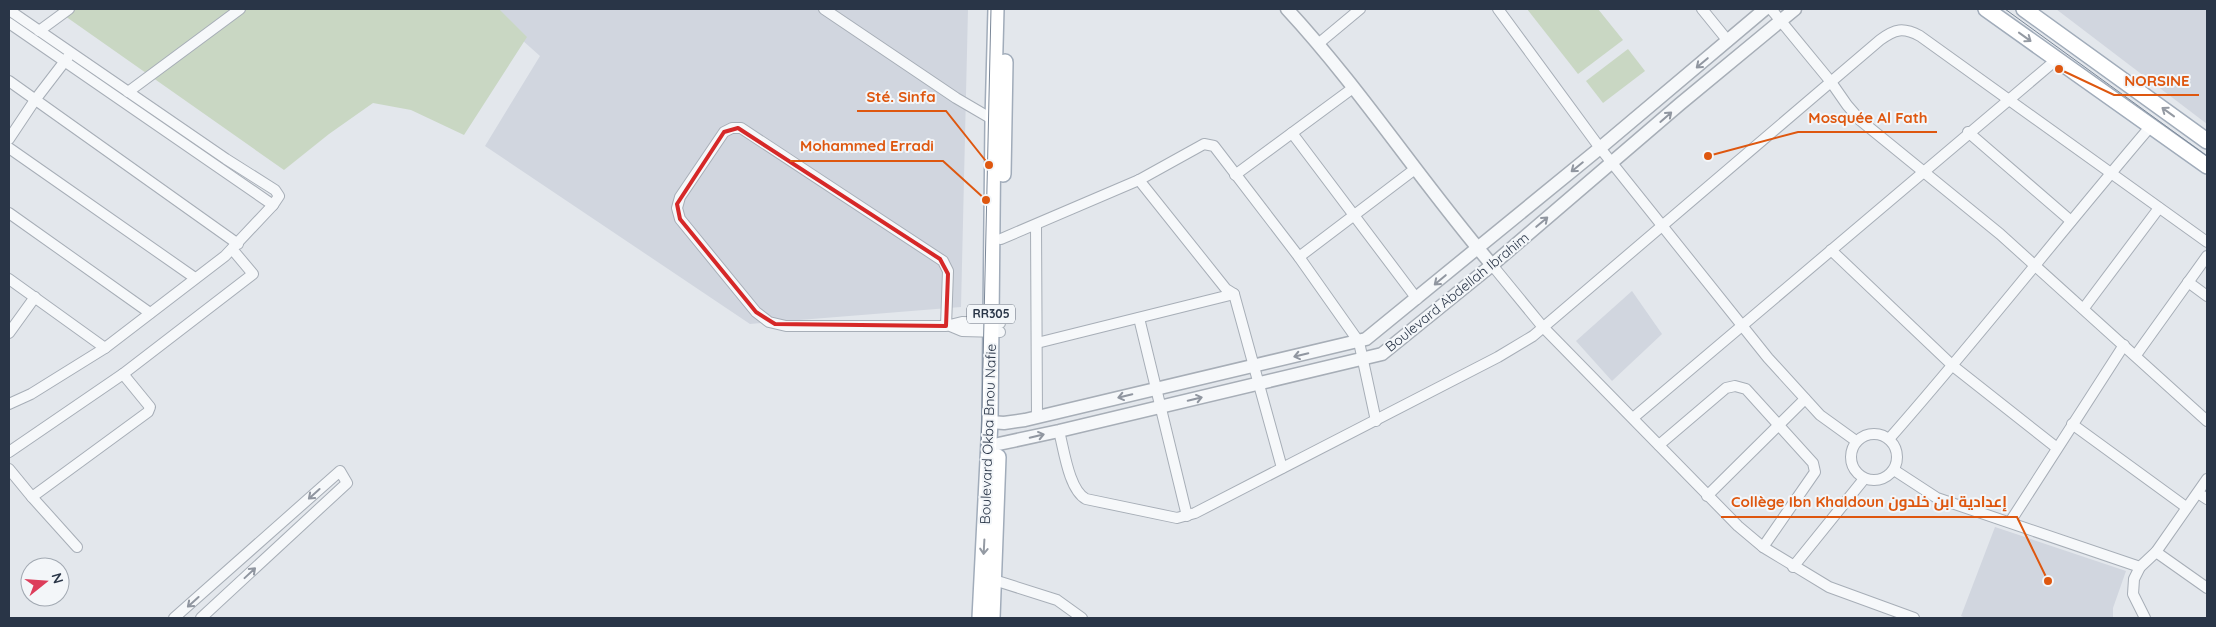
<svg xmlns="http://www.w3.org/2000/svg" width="2216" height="627" font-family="Quicksand,Cairo,sans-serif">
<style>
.built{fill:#d1d6df}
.green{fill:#c9d7c3}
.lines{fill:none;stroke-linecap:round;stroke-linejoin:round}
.minor-casing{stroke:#a7aeb7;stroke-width:12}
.tertiary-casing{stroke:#a7aeb7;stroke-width:15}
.primary-casing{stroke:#a1acba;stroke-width:18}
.minor{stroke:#f6f8fa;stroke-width:10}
.tertiary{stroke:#f6f8fa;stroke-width:12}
.primary{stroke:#fff;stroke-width:15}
.tram{stroke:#7a8798;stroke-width:1}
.oneway{stroke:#949aa3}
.oneway2{stroke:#9096a0}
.marked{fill:none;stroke:#d62828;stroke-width:4;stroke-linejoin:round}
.labels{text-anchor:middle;stroke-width:4;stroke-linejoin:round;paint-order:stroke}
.shield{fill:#f3f6f9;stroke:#666f7c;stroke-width:1}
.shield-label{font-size:12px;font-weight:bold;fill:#293547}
.street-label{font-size:14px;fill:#293547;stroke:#f3f6f9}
.leader{fill:none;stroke:#de570f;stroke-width:2}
.callout-dot{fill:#de570f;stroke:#f3f6f9;stroke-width:2}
.callout-label{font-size:15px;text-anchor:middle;font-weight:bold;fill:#de570f;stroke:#f3f6f9;stroke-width:4;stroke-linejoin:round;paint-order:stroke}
</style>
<rect width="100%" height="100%" fill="#e3e7ec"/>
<g class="built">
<path d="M487 9H968L961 307 750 324 485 146 540 56Z"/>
<path d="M2056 9H2207V124Z"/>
<path d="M1632 291 1662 334 1612 381 1576 341Z"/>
<path d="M1995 527 2126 571 2113 608V618H1966L1961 616Z"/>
</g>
<g class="green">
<path d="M55 9H499L527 37 464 135 411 110 373 103 329 134 284 170Z"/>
<path d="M1527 9H1598L1623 40 1578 74Z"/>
<path d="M1628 49 1645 71 1603 103 1586 81Z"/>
</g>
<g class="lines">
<defs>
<g id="minor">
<path d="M824 9 956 98 997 122"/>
<path d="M1498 9 1600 148 1768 358 1820 415 1856 441"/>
<path d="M1702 9 1728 41"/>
<path d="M1771 9 1831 82 1847 105 1860 120 2000 234 2207 421"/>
<path d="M9 10 226 159 275 190 279 196 273 205 225 256 105 348 31 394 9 404"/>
<path d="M9 23 273 205"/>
<path d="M39 31 69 9"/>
<path d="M1318 44 1360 9"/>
<path d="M9 81 238 244"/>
<path d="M128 92 240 9"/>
<path d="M1968 132 2071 221"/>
<path d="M1292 133 1417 299"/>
<path d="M9 139 35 100 68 57"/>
<path d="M9 148 195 278"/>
<path d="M1235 175 1353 88"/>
<path d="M1139 180 1226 289 1234 294 1282 468"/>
<path d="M9 213 150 313"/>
<path d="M1036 225 1037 417"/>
<path d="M1001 239 1139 180 1204 144 1214 146 1299 257 1359 342 1376 421"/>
<path d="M1831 250 1953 366 2057 448"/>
<path d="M1299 257 1415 169"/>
<path d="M1492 265 1542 326 1738 526 1763 547 1829 587 1914 618"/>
<path d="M9 279 105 348"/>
<path d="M2188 282 2207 296"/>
<path d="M2084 308 2159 208"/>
<path d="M1139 318 1187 516"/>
<path d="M946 326 948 271 943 261 741 128H732L724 132 680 197 677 208 680 219 756 312 769 322 786 326H946L962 322 1000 323"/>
<path d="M950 326 962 331 1000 332"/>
<path d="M9 333 35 297"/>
<path d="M1037 343 1234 294"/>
<path d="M2136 355 2207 256"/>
<path d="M1633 418 2056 60"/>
<path d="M2072 424 2186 507"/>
<path d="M1059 431C1064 450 1069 490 1086 499L1177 518 1195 513 1498 357 1533 336 1880 40C1895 29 1903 27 1920 36L2207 242"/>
<circle cx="1874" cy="457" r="23"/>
<path d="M1889 439C1979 337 2062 230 2150 127"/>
<path d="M1659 445 1726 388 1735 386 1746 389 1813 463 1815 472 1763 547"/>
<path d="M9 452 123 374 253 274 232 249"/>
<path d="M9 469 32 497 148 412 150 407 123 374"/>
<path d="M1894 470 1937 498 2140 567"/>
<path d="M2198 493 2207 499"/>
<path d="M1707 496 1805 399"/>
<path d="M32 497 77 547"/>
<path d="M2010 522 2124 345"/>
<path d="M2156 552 2207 588"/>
<path d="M1793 567 1864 479"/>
<path d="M994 580 1057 600 1082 618"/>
<path d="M174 618 340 471 347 483 201 618"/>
<path d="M2145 618 2133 594 2134 579 2140 567 2156 552 2207 479"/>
</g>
<g id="tertiary">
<path d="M1287 9C1361 89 1421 182 1492 265"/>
<path d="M990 422 1004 423 1025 420 1366 339 1600 148 1765 9"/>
<path d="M989 446 1059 431 1382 354 1492 265 1680 104 1795 9"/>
</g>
<g id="primary">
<path d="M1986 9 2207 166"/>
<path d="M2024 9 2207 141"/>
<path d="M1003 174 1005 62"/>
<path d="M980 618 990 421 993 120 996 9"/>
<path d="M992 618 998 457"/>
</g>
</defs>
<use href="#minor" class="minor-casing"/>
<use href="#tertiary" class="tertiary-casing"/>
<use href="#primary" class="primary-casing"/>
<use href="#minor" class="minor"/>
<use href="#tertiary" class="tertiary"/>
<use href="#primary" class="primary"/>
<g class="tram">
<path d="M2005 9 2207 156"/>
<path d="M981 453 991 9"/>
</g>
</g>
<defs><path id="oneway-shaft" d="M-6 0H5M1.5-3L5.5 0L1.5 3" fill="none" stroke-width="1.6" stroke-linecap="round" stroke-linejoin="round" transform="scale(1.25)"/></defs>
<g class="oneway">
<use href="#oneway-shaft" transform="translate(2025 37) rotate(36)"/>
<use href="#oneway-shaft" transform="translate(2168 112) rotate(-144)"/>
<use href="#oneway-shaft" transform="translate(984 547) rotate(93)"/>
</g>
<g class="oneway2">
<use href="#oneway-shaft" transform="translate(1702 63) rotate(140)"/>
<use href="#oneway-shaft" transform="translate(1666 117) rotate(-41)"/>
<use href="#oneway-shaft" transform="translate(1577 167) rotate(141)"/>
<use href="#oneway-shaft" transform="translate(1542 222) rotate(-40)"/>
<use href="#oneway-shaft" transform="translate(1440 280) rotate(140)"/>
<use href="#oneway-shaft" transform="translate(1301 355) rotate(167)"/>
<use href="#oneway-shaft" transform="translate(1125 396) rotate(167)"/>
<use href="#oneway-shaft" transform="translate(1195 399) rotate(-13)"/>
<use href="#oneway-shaft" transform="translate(1037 436) rotate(-13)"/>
<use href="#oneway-shaft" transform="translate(314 494) rotate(138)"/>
<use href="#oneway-shaft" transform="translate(250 573) rotate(-43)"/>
<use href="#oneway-shaft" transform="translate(193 602) rotate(138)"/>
</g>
<path class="marked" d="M738 128 940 259 948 274 946 326 775 324 756 312 680 219 677 204 724 132Z"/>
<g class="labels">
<rect class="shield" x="967" y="304.5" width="48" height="19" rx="4"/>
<g class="shield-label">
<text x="991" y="318">RR305</text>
</g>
<g class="street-label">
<text transform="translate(1457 292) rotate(-39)" y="5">Boulevard Abdellah Ibrahim</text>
<text transform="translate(988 434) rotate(-88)" y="5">Boulevard Okba Bnou Nafie</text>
</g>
</g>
<path class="leader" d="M2059 69L2114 95H2199M989 165L946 111H857M1708 156L1798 132H1937M986 200L943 161H790M2048 581L2017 517H1721"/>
<g class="callout-dot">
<circle cx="2059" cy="69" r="5"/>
<circle cx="989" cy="165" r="5"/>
<circle cx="1708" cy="156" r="5"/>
<circle cx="986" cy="200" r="5"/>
<circle cx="2048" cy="581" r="5"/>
</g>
<g class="callout-label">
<text x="2157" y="86">NORSINE</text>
<text x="901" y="102">Sté. Sinfa</text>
<text x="1868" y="123">Mosquée Al Fath</text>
<text x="867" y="151">Mohammed Erradi</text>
<text x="1869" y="507">Collège Ibn Khaldoun إعدادية ابن خلدون</text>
</g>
<rect width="2216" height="627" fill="none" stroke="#293547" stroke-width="20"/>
<g transform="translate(45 582) rotate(73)"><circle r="24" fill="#f3f6f9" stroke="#a2a9b2"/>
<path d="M0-4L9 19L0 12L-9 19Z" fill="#dd3d5b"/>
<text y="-8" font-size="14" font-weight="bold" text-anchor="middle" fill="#293547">N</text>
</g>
</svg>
